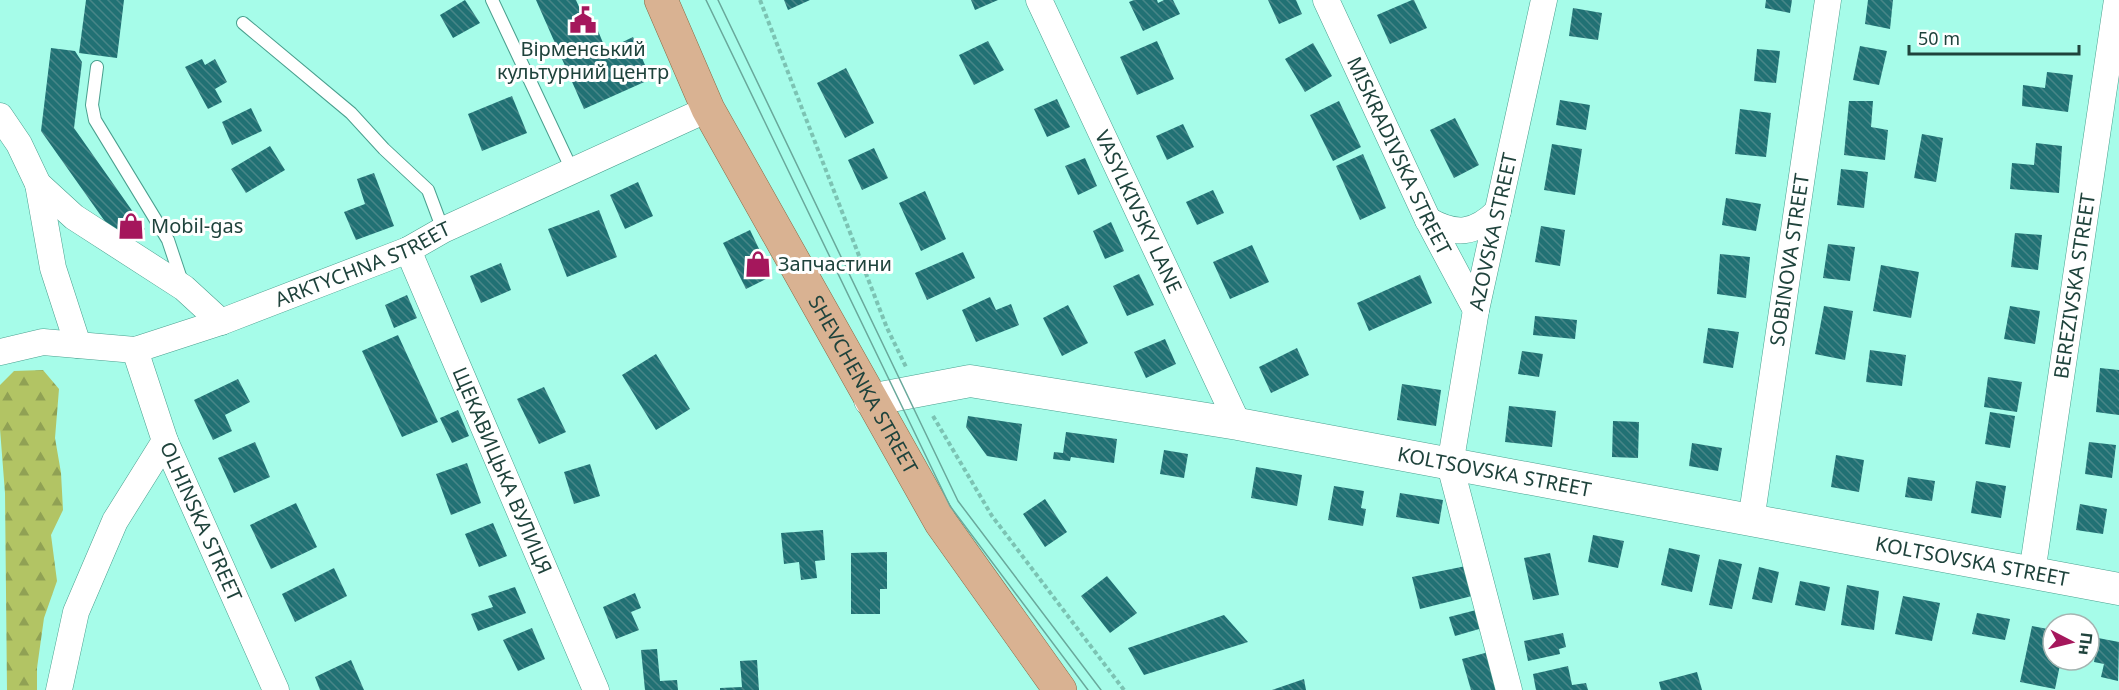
<svg xmlns="http://www.w3.org/2000/svg" width="2119" height="690" font-family="'Noto Sans',sans-serif">
<style>
.forest{fill:url(#forest-firs)}
.building{fill:url(#building-back-hatch)}
.lines{fill:none;stroke-linecap:round;stroke-linejoin:round}
.service-casing{stroke:#4aa08f;stroke-width:14}
.minor-casing{stroke:#4aa08f;stroke-width:27}
.tertiary-casing{stroke:#4aa08f;stroke-width:33}
.primary-casing{stroke:#886a45;stroke-width:34}
.path{stroke:#7cc3b3;stroke-width:4;stroke-dasharray:4.5 3;stroke-linecap:butt}
.service{stroke:#fff;stroke-width:12}
.minor{stroke:#fff;stroke-width:26}
.tertiary{stroke:#fff;stroke-width:32}
.primary{stroke:#d9b292;stroke-width:33}
.tram{stroke:#69a89b;stroke-width:1.5}
.labels{text-anchor:middle;stroke-width:6;stroke-linejoin:round;paint-order:stroke}
.poi-label{font-size:20px;fill:#1f433c;stroke:#fff;text-anchor:start}
.street-label{font-size:20px;fill:#1f433c;stroke:#fff}
</style>
<defs>
<pattern id="forest-firs" width="22" height="20" patternUnits="userSpaceOnUse" patternTransform="scale(1.5)"><rect width="22" height="20" fill="#b2c464"/><path d="M5 1l3.5 6h-7zM16 11l3.5 6h-7z" fill="#90a154"/></pattern>
<pattern id="building-back-hatch" width="6" height="6" patternUnits="userSpaceOnUse" patternTransform="scale(1.5)"><rect width="6" height="6" fill="#217174"/><path d="M-1 5l2 2M0 0l6 6M5-1l2 2" fill="none" stroke="#488688"/></pattern>
</defs>
<rect width="100%" height="100%" fill="#a6fce9"/>
<path class="forest" d="M43 370 59 389 55 438 61 473 63 510 51 535 57 581 44 618 37 668V690H7L5 493 0 429V385L14 371Z"/>
<g class="building">
<path d="M86 0H124L117 58 79 53Z"/>
<path d="M465 0 480 23 453 38 440 15Z"/>
<path d="M536 0H576L589 30 596 26 606 50 633 37 651 79 584 109Z"/>
<path d="M784 0H810L788 10Z"/>
<path d="M971 0H998L975 10Z"/>
<path d="M1134 0H1157L1158 3 1164 0H1173L1180 14 1143 31 1129 2Z"/>
<path d="M1268 0H1296L1302 14 1279 24Z"/>
<path d="M1412 0H1414L1427 28 1390 44 1377 15Z"/>
<path d="M1766 0H1792L1790 13 1765 8Z"/>
<path d="M1868 0H1893L1890 29 1865 24Z"/>
<path d="M1573 8 1602 13 1598 40 1569 36Z"/>
<path d="M988 41 1004 70 974 85 959 55Z"/>
<path d="M1157 41 1174 79 1137 95 1120 57Z"/>
<path d="M1313 43 1332 76 1305 92 1285 59Z"/>
<path d="M1860 46 1887 51 1879 85 1853 80Z"/>
<path d="M51 48 75 51 82 62 74 128 145 229 133 243 111 230 41 131Z"/>
<path d="M1757 49 1780 51 1776 83 1754 81Z"/>
<path d="M202 59 205 65 215 59 227 82 215 89 222 102 208 109 185 67Z"/>
<path d="M846 68 874 123 845 138 817 83Z"/>
<path d="M2047 72 2073 75 2068 112 2022 106 2023 85 2045 88Z"/>
<path d="M512 96 527 133 482 151 468 114Z"/>
<path d="M1057 99 1070 127 1047 137 1034 109Z"/>
<path d="M1560 100 1590 105 1586 130 1556 125Z"/>
<path d="M1339 101 1361 147 1333 161 1310 115Z"/>
<path d="M1849 101H1873L1871 127 1888 130 1885 160 1844 155Z"/>
<path d="M251 108 262 131 232 145 222 122Z"/>
<path d="M1740 109 1771 113 1766 157 1735 154Z"/>
<path d="M1455 118 1479 165 1454 178 1430 130Z"/>
<path d="M1183 124 1194 147 1167 160 1156 136Z"/>
<path d="M1922 134 1943 138 1936 182 1914 178Z"/>
<path d="M2036 143 2062 146 2059 193 2010 189 2012 163 2034 165Z"/>
<path d="M1552 144 1582 149 1575 195 1544 190Z"/>
<path d="M270 146 285 170 246 193 231 169Z"/>
<path d="M874 148 888 178 862 190 848 160Z"/>
<path d="M1363 154 1386 208 1360 220 1336 166Z"/>
<path d="M1085 158 1097 186 1078 195 1065 166Z"/>
<path d="M1841 169 1868 172 1864 208 1837 205Z"/>
<path d="M374 173 394 226 356 240 344 212 365 204 357 179Z"/>
<path d="M638 182 653 216 625 229 610 195Z"/>
<path d="M1213 190 1224 213 1197 225 1186 202Z"/>
<path d="M925 191 946 239 921 251 899 203Z"/>
<path d="M1726 198 1761 204 1756 231 1722 225Z"/>
<path d="M599 210 617 257 567 277 548 229Z"/>
<path d="M1111 222 1124 251 1105 259 1093 231Z"/>
<path d="M1541 226 1565 230 1560 266 1535 262Z"/>
<path d="M750 230 772 276 746 289 723 243Z"/>
<path d="M2015 233 2042 235 2038 270 2011 267Z"/>
<path d="M1828 244 1855 247 1850 281 1823 278Z"/>
<path d="M1252 245 1269 282 1230 299 1213 262Z"/>
<path d="M963 252 975 278 927 300 915 273Z"/>
<path d="M1720 254 1750 257 1746 298 1717 294Z"/>
<path d="M501 263 511 290 481 303 470 276Z"/>
<path d="M1881 265 1919 272 1911 318 1873 311Z"/>
<path d="M1139 274 1154 305 1127 316 1113 286Z"/>
<path d="M1420 275 1432 303 1369 331 1357 303Z"/>
<path d="M407 295 417 318 394 328 385 305Z"/>
<path d="M990 297 996 310 1011 304 1019 325 976 342 962 310Z"/>
<path d="M1068 305 1088 343 1062 356 1043 318Z"/>
<path d="M1824 306 1853 311 1845 360 1815 354Z"/>
<path d="M2010 306 2040 311 2035 344 2004 339Z"/>
<path d="M1535 316 1577 320 1575 339 1533 335Z"/>
<path d="M1708 328 1739 332 1733 368 1703 363Z"/>
<path d="M398 335 438 422 402 437 362 351Z"/>
<path d="M1165 339 1176 364 1146 378 1134 352Z"/>
<path d="M1297 348 1309 375 1271 393 1259 367Z"/>
<path d="M1870 350 1906 355 1902 386 1866 382Z"/>
<path d="M1522 351 1543 354 1539 377 1518 374Z"/>
<path d="M656 354 690 409 656 430 622 375Z"/>
<path d="M2100 368 2119 370V415L2096 412Z"/>
<path d="M1988 377 2022 382 2017 412 1984 407Z"/>
<path d="M238 379 250 402 225 415 232 431 213 440 194 400Z"/>
<path d="M1402 384 1441 390 1436 426 1397 420Z"/>
<path d="M544 387 566 432 539 444 517 399Z"/>
<path d="M1509 406 1556 411 1552 447 1505 442Z"/>
<path d="M458 410 469 436 452 443 440 418Z"/>
<path d="M1990 412 2015 416 2010 448 1985 444Z"/>
<path d="M968 416 1022 424 1017 461 987 456 966 427Z"/>
<path d="M1613 421 1639 422 1638 458 1612 457Z"/>
<path d="M1066 432 1117 439 1114 463 1071 457 1070 461 1053 459 1054 452 1063 453Z"/>
<path d="M255 442 270 477 234 493 218 458Z"/>
<path d="M2089 442 2116 445 2112 478 2085 474Z"/>
<path d="M1692 443 1722 448 1718 471 1689 466Z"/>
<path d="M1164 450 1188 454 1184 478 1160 474Z"/>
<path d="M1836 455 1864 460 1859 492 1831 487Z"/>
<path d="M467 463 481 503 451 515 436 474Z"/>
<path d="M590 464 600 496 574 504 564 472Z"/>
<path d="M1256 467 1302 475 1297 506 1251 498Z"/>
<path d="M1908 477 1935 481 1932 501 1905 497Z"/>
<path d="M1976 481 2006 486 2001 518 1971 513Z"/>
<path d="M1334 486 1364 491 1361 508 1366 509 1363 526 1328 520Z"/>
<path d="M1400 493 1443 500 1439 524 1396 517Z"/>
<path d="M1045 499 1067 532 1045 547 1023 514Z"/>
<path d="M296 503 317 547 271 569 250 525Z"/>
<path d="M2080 504 2107 509 2103 534 2076 530Z"/>
<path d="M493 523 507 556 479 567 465 534Z"/>
<path d="M823 530 825 560 815 561 817 578 801 580 799 562 784 564 781 533Z"/>
<path d="M1593 535 1624 541 1618 568 1588 562Z"/>
<path d="M1669 548 1700 555 1692 592 1661 585Z"/>
<path d="M887 552V589H880V614H851V553Z"/>
<path d="M1550 553 1559 595 1533 600 1524 558Z"/>
<path d="M1719 559 1742 564 1732 609 1709 605Z"/>
<path d="M1466 566 1472 596 1420 609 1412 577Z"/>
<path d="M1759 567 1779 572 1772 603 1752 599Z"/>
<path d="M334 568 347 596 295 622 282 594Z"/>
<path d="M1107 576 1137 613 1110 633 1081 596Z"/>
<path d="M1800 581 1830 587 1825 611 1795 605Z"/>
<path d="M1847 585 1879 591 1874 630 1841 625Z"/>
<path d="M515 587 526 613 478 631 471 614 493 607 488 596Z"/>
<path d="M635 593 641 608 631 612 639 630 616 639 603 607Z"/>
<path d="M1903 596 1940 603 1932 641 1895 634Z"/>
<path d="M1480 609 1486 627 1455 636 1449 617Z"/>
<path d="M1977 613 2010 619 2005 640 1972 634Z"/>
<path d="M1224 615 1248 642 1144 675 1128 648Z"/>
<path d="M2032 626 2053 630V660H2061L2055 689 2020 682Z"/>
<path d="M532 628 545 659 518 671 503 640Z"/>
<path d="M1563 633 1566 647 1559 649 1560 654 1528 661 1524 641Z"/>
<path d="M2098 638 2119 642 2118 681 2101 677 2104 664 2094 662Z"/>
<path d="M657 649 660 681 677 680 678 690H645L641 650Z"/>
<path d="M1489 652 1500 690H1471L1462 659Z"/>
<path d="M351 660 364 690H320L315 677Z"/>
<path d="M757 660 759 690H720V688L742 687 740 661Z"/>
<path d="M1568 666 1572 685 1586 683 1588 690H1536L1533 674Z"/>
<path d="M1697 672 1702 690H1661L1659 682Z"/>
<path d="M1304 679 1306 690H1272Z"/>
</g>
<g class="lines">
<defs>
<g id="service">
<path d="M492 0 572 170"/>
<path d="M243 23 351 113 384 149 428 190 443 230"/>
<path d="M97 67 92 105 95 120 168 240 183 285"/>
</g>
<g id="minor">
<path id="s1" d="M1039 0 1238 424"/>
<path id="s2" d="M1326 0 1428 220 1476 310"/>
<path d="M0 116 19 144 38 184 74 217 184 288 221 322"/>
<path d="M38 184 53 268 78 345"/>
<path d="M1428 220C1456 236 1475 234 1498 211"/>
<path id="s3" d="M408 250 596 690"/>
<path id="s4" d="M135 350 165 441 276 690"/>
<path id="s5" d="M0 352 43 342 135 350 221 322 408 250 443 230 708 109"/>
<path id="s6" d="M1751 521 1828 0"/>
<path id="s7" d="M2032 573 2117 0"/>
<path d="M59 690 76 612 115 521 165 441"/>
<path id="s8" d="M1509 690 1450 465 1476 310 1544 0"/>
</g>
<g id="tertiary">
<path id="s9" d="M870 400 970 381 1238 424 2119 589"/>
</g>
<g id="primary">
<path id="s10" d="M661 0 708 109 941 523 1060 690"/>
</g>
</defs>
<use href="#service" class="service-casing"/>
<use href="#minor" class="minor-casing"/>
<use href="#tertiary" class="tertiary-casing"/>
<use href="#primary" class="primary-casing"/>
<g class="path">
<path d="M760 0 887 328 906 367"/>
<path d="M933 416 992 516 1124 690"/>
</g>
<use href="#service" class="service"/>
<use href="#minor" class="minor"/>
<use href="#tertiary" class="tertiary"/>
<use href="#primary" class="primary"/>
<g class="tram">
<path d="M706 0 950 506 1088 690"/>
<path d="M718 0 958 501 1101 690"/>
</g>
</g>
<defs>
<symbol id="civic-bare" viewBox="-9 -9 18 18"><path d="M-.6-6.5H3V-4.5H.6V-3L4-1V1h2V6H-6V1h2V-1L-.6-3ZM-1.2 2.5V6h2.4V2.5Z" fill="#a5175c" stroke="#fff" stroke-width="2.5" paint-order="stroke"/></symbol>
<symbol id="shop-bare" viewBox="-9 -9 18 18"><path d="M-5-2.5h2.3a2.7 3.5 0 0 1 5.4 0H5L5.5 6h-11ZM-1.5-2.5h3a1.5 2.3 0 0 0-3 0Z" fill="#a5175c" stroke="#fff" stroke-width="2.5" paint-order="stroke"/></symbol>
</defs>
<g fill-rule="evenodd">
<use href="#civic-bare" x="564" y="1" width="38" height="38"/>
<use href="#shop-bare" x="112" y="207" width="38" height="38"/>
<use href="#shop-bare" x="739" y="245" width="38" height="38"/>
</g>
<g class="labels">
<g class="poi-label">
<text x="583" y="56" text-anchor="middle">Вірменський<tspan x="583" dy="23">культурний центр</tspan></text>
<text x="151" y="233">Mobil-gas</text>
<text x="778" y="271">Запчастини</text>
</g>
<g class="street-label">
<text dy="7" stroke="none"><textPath href="#s2" startOffset="172">MISKRADIVSKA STREET</textPath></text>
<text dy="7" stroke="none"><textPath href="#s1" startOffset="234">VASYLKIVSKY LANE</textPath></text>
<text dy="7" stroke="none"><textPath href="#s8" startOffset="470">AZOVSKA STREET</textPath></text>
<text dy="7" stroke="none"><textPath href="#s6" startOffset="264">SOBINOVA STREET</textPath></text>
<text dy="7" stroke="none"><textPath href="#s5" startOffset="380">ARKTYCHNA STREET</textPath></text>
<text dy="7" stroke="none"><textPath href="#s7" startOffset="290">BEREZIVSKA STREET</textPath></text>
<text dy="7" stroke="none"><textPath href="#s10" startOffset="435">SHEVCHENKA STREET</textPath></text>
<text dy="7" stroke="none"><textPath href="#s3" startOffset="240">ЩЕКАВИЦЬКА ВУЛИЦЯ</textPath></text>
<text dy="7" stroke="none"><textPath href="#s9" startOffset="634">KOLTSOVSKA STREET</textPath></text>
<text dy="7" stroke="none"><textPath href="#s4" startOffset="184">OLHINSKA STREET</textPath></text>
<text dy="7" stroke="none"><textPath href="#s9" startOffset="1120">KOLTSOVSKA STREET</textPath></text>
</g>
</g>
<g transform="translate(2071 642) rotate(97)"><circle r="28" fill="#ffffff" stroke="#a5b4b1" stroke-width="1.5"/>
<path d="M0-4.5L10 22L0 15L-10 22Z" fill="#a5175c"/>
<text y="-9" font-size="16" font-weight="bold" text-anchor="middle" fill="#1f433c">Пн</text>
</g>
<path d="M1909 45v9h170v-9" fill="none" stroke="#1f433c" stroke-width="3"/>
<text x="1918" y="45" font-size="18" fill="#1f433c" stroke="#ffffff" stroke-width="4.5" paint-order="stroke">50 m</text>
</svg>
